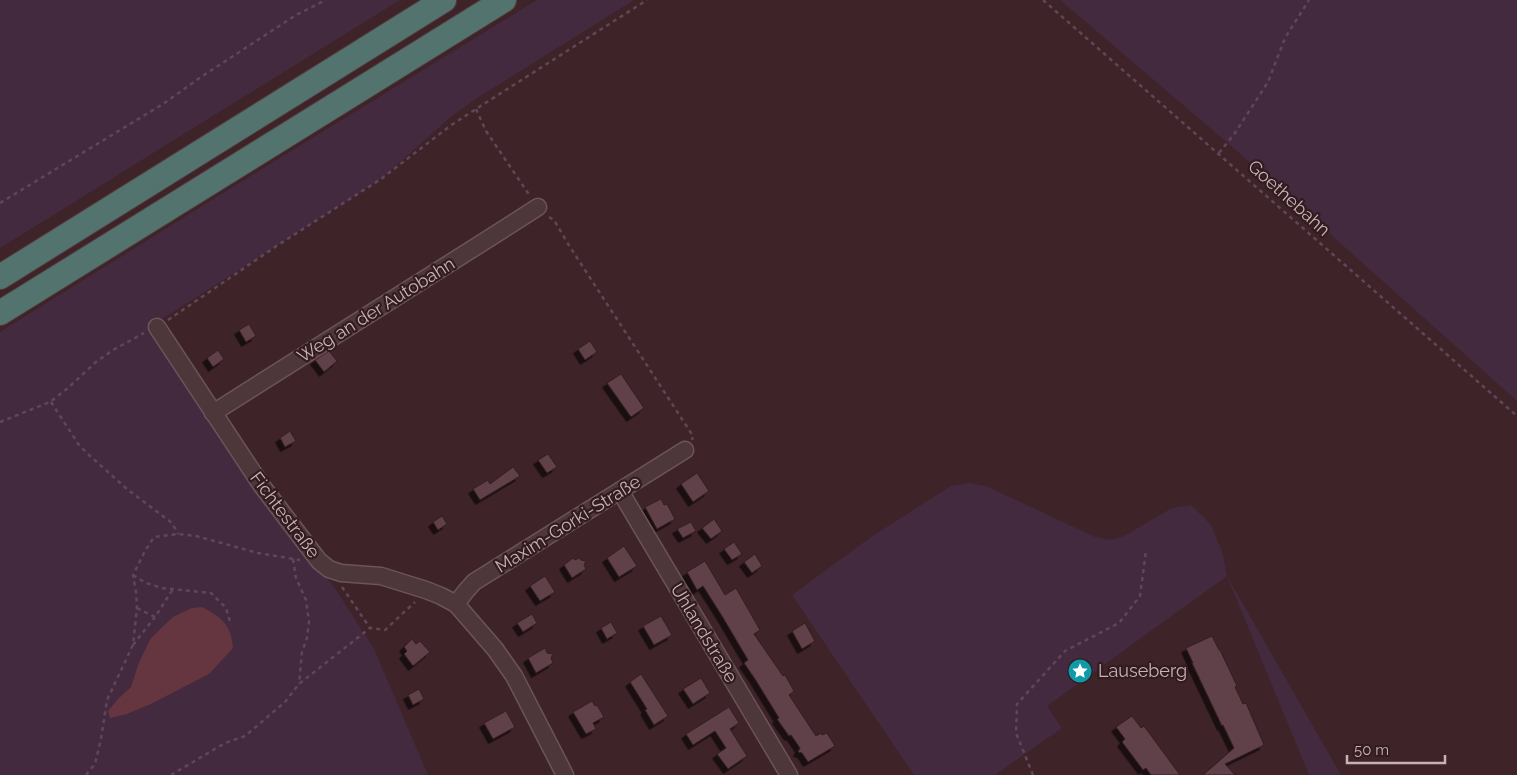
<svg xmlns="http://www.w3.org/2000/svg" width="1517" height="775" font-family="Raleway,sans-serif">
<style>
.green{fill:#442a3e;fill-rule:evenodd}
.water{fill:#653640}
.building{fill:#604148;stroke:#341e22;filter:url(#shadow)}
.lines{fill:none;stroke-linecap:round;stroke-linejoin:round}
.minor-casing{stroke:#6b5559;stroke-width:19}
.highway-casing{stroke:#553f43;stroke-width:26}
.path{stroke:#604757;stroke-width:2.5;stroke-dasharray:4 4;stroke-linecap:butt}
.minor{stroke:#4e373b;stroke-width:16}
.highway{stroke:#53746e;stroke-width:24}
.labels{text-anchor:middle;stroke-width:4.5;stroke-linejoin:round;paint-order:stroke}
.street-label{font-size:18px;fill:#c9b2b6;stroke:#321c20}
.poi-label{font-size:18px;fill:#c9b2b6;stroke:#321c20;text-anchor:start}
</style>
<defs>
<filter id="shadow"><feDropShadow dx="-4.5" dy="4.5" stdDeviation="0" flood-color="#0009"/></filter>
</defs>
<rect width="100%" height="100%" fill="#3e2329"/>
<g class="green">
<path d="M0 0H400L0 248Z"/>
<path d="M537 0H634L477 98 453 115 381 179 148 328 340 596 374 649 428 775H0V332L257 172ZM151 638 209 674 151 704 127 714 119 698 131 687 139 662Z"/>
<path d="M1060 0H1517V401L1236 150Z"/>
<path d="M970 483 986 486 1095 537 1110 540 1124 536 1172 508 1191 505 1211 525 1222 551 1227 576 1341 775H1309L1227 576 1047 706 1062 728 995 775H914L792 595 871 537 951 486Z"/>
</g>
<path class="water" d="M202 607C222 618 231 624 233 648L209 674 151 704 127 714 110 718 108 711 119 698 131 687 139 662 151 638 173 617 192 608Z"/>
<g class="building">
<path d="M249 324 256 336 246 342 239 330Z"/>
<path d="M590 341 597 352 585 360 578 349Z"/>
<path d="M218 350 224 359 213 367 207 358Z"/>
<path d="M329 351 337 361 324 372 315 360Z"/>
<path d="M621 374 644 408 631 417 607 383Z"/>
<path d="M290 431 296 441 285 447 280 438Z"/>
<path d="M548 454 557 467 547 473 538 460Z"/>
<path d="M513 467 520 476 480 500 473 489 488 480 490 484Z"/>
<path d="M697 473 709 491 693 502 681 484Z"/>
<path d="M661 499 664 505 667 504 675 519 657 529 645 507Z"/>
<path d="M442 516 447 524 438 530 433 522Z"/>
<path d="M714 519 722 531 711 539 702 528Z"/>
<path d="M691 522 696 531 683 538 677 529Z"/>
<path d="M734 542 742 554 732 560 724 549Z"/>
<path d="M624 546 637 566 619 577 607 558Z"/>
<path d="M755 554 762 566 752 573 744 562Z"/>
<path d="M573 558 575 560 579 558 581 560 586 561 584 565 586 569 572 578 564 565Z"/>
<path d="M705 561 725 595 736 588 760 630 754 634 783 676 785 675 794 691 789 695 816 736 821 733 822 735 827 733 835 746 808 762 802 753 798 752 800 748 791 735 789 736 777 719 779 718 755 679 744 663 748 660 722 616 703 586 697 590 687 572Z"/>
<path d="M545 576 555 592 540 601 530 586Z"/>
<path d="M532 614 537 623 523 632 517 623Z"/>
<path d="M661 616 672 635 654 645 643 626Z"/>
<path d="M611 622 617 633 607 639 601 628Z"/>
<path d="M805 623 815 641 802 649 792 631Z"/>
<path d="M1212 636 1219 650H1220L1237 686 1235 687 1243 704 1246 703 1264 745 1225 764 1235 775H1203L1234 748 1223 725 1222 726 1192 663H1193L1186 648Z"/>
<path d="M412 639 416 644 420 641 430 652 413 666 404 654 407 651 404 647Z"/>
<path d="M545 648 547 653 553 654 551 658 553 663 536 673 528 658Z"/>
<path d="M641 674 668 716 654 725 645 710 647 709 630 682Z"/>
<path d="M701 678 710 693 693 704 683 689Z"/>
<path d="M419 689 424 699 413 705 408 695Z"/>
<path d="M592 701 595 706 597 705 604 717 593 723 596 729 586 734 573 712Z"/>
<path d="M729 707 739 723 730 729 747 756 728 769 717 754 726 748 715 731 693 745 686 734Z"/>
<path d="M506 711 515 727 493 739 484 723Z"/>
<path d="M1132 716 1141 728 1144 726 1180 775H1151L1146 768 1143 770 1122 742 1125 739 1116 727Z"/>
</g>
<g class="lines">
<defs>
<g id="minor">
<path d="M157 327 262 486 319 561 329 569 341 573 381 576 426 590 441 596 456 604 495 649 514 676 565 775"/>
<path d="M213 413 488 239 538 207"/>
<path d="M620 491 789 775"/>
<path d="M456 604 466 591 474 582 685 450"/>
</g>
<g id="highway">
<path d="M0 277 444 0"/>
<path d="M0 313 504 0"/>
</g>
</defs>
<use href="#minor" class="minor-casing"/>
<use href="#highway" class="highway-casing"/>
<g class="path">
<path d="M1043 0 1517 416"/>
<path d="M476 109 486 131 530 196"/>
<path d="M1219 153 1235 133 1268 82 1285 38 1309 0"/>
<path d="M0 203 163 104 201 77 296 15 326 0"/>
<path d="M549 217 554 220 570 247 693 436 692 440"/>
<path d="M168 320 275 247 381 179 450 126 476 109 647 0"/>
<path d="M51 402 79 445 89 455 127 489 172 523 178 534"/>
<path d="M0 422 50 402 68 388 96 362 113 350 144 333"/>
<path d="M293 559 296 578 306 600 309 622 307 638 302 652 299 684"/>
<path d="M133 575 146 583 162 588 211 593 226 608 231 625"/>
<path d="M342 587 370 628"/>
<path d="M137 608 155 617 173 589"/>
<path d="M133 645 155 617"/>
<path d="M86 775 95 764 101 739 107 700 133 645 137 608 136 592 133 575 145 551 154 537 178 534 196 536 258 553 300 560"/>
<path d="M171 775 225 743 245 736 285 702 299 684 370 628 385 630 415 602"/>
<path d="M1033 775 1016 733 1017 704 1065 651 1119 623 1140 596 1146 551"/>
</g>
<use href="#minor" class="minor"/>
<use href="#highway" class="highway"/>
</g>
<defs>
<symbol id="sight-disc" viewBox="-11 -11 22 22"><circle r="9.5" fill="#0f9aa8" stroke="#321c20"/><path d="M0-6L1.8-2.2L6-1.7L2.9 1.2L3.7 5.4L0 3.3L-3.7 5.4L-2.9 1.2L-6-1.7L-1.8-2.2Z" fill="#fff"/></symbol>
</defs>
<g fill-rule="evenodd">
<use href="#sight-disc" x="1066" y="657" width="28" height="28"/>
</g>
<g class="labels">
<g class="street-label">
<text transform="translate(1289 198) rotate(42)" y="6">Goethebahn</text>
<text transform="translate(376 310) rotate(-32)" y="6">Weg an der Autobahn</text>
<text transform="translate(285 515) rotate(53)" y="6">Fichtestraße</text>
<text transform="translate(568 524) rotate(-32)" y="6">Maxim-Gorki-Straße</text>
<text transform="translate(704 633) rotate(59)" y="6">Uhlandstraße</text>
</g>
<g class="poi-label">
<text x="1098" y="677">Lauseberg</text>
</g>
</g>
<path d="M1347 755v8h98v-8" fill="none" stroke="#c9b2b6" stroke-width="2.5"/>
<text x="1354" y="755" font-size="15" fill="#c9b2b6" stroke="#321c20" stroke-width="4" paint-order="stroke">50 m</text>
</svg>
